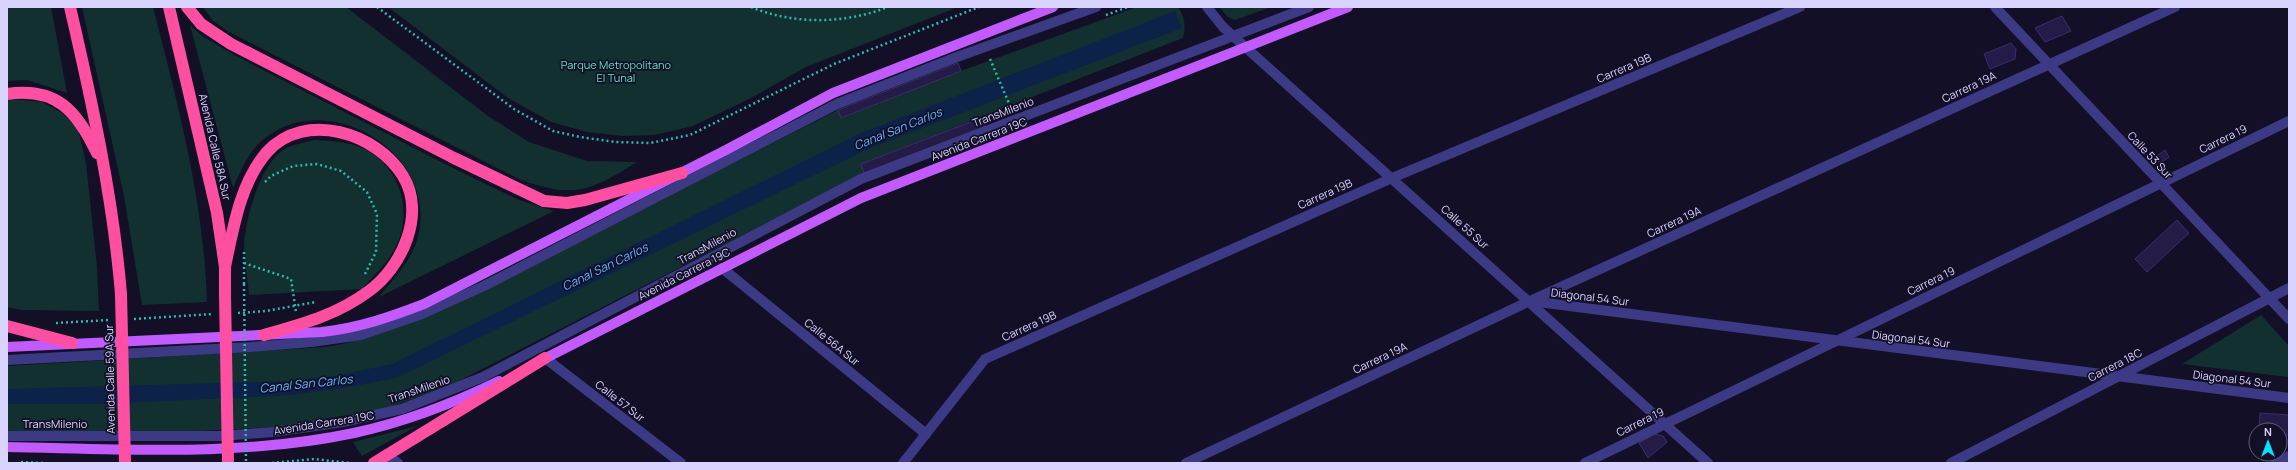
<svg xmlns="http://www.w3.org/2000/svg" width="2296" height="470" font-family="Manrope,sans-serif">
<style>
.green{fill:#12302f}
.water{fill:#0c2248}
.building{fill:#241b47;stroke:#3b2d73}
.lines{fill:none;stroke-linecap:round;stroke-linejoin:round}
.path{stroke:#2fb8b0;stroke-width:2.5;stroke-dasharray:2 3;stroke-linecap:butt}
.minor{stroke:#3d3a85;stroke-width:10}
.major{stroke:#c25bff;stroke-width:10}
.highway{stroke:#ff4fa3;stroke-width:12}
.path-bridge{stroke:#2fb8b0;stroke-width:2.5;stroke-dasharray:2 3;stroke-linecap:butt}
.highway-bridge{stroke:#ff4fa3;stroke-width:12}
.labels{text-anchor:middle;stroke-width:3.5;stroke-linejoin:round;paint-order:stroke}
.park-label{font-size:11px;fill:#5fe0c0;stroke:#130f26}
.street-label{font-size:11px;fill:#d9d4ff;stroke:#130f26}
.water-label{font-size:12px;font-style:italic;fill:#62b6ff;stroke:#130f26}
</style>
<rect width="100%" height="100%" fill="#130f26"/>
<g class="green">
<path d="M7 7H51L67 93 27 80 7 81Z"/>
<path d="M82 7H153C178 105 204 201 207 302L142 305 124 196Z"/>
<path d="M203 7H346L488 116 529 142 587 161 637 162C590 191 576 199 521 180L229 32 213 21Z"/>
<path d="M388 7H958L806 67 751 98 693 126 655 135 623 136 587 132 551 122 508 98Z"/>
<path d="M1137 7H1178C1185 17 1186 26 1183 38L861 164 864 173 449 386 384 409 275 427 157 433 7 431V366L326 347C370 340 409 323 450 306L838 110 842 118 961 71Z"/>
<path d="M1219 7H1271L1235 20 1228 17Z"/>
<path d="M190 25 202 36 236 56 447 165 519 200 554 211 379 297C393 279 410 263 417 240 442 157 332 86 265 138 249 150 241 170 233 188Z"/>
<path d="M11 99 42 102 62 113 78 129 86 163 97 267 99 311 22 310 7 307V101Z"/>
<path d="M315 140C335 141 356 142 373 154 402 174 412 215 396 246 389 262 373 276 362 289L249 295C248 279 244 262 244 246 245 219 261 159 288 147 296 144 306 142 315 140Z"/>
<path d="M2261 315 2289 346V377L2182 364Z"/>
<path d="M417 426 362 456 353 442Z"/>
</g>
<path class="water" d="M1175 11 1182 28 866 150 396 378 338 389 290 395 102 404H7V389L290 381 335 376 392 364 859 134Z"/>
<g class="building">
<path d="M2062 16 2071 31 2045 42 2035 28Z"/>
<path d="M2011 43 2016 49 2015 59 1990 69 1984 54Z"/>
<path d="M958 63 961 71 841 118 838 110Z"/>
<path d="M981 118 985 127 864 173 861 164Z"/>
<path d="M2165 150 2169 157 2162 162 2157 161V156Z"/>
<path d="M2177 220 2189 233 2147 272 2135 259Z"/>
<path d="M2260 413 2289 415V434L2280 439V430H2259Z"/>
<path d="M1654 434 1663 436 1667 442 1648 458 1639 443Z"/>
</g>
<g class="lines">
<g class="path">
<path d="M377 7 514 109 553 131 580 137 616 142 650 143 690 135 834 64 979 7"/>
<path d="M751 7C794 25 845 24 888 7"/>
<path d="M1106 15 1128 7"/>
<path d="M990 59 1011 108"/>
<path d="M265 182 271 176 293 166 317 164 341 171 367 192 377 214 376 252 364 276"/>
<path d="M244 263 291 279 296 312"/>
<path d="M244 284V251"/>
<path d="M238 313 266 311 316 302"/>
<path d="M134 319 213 314"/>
<path d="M56 323 109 320"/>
<path d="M21 462 44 463"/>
<path d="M272 463 314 459 350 463"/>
</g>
<g class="minor">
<path d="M1207 7 1223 27 1708 463"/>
<path d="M1995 7 2289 319"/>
<path d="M722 268 926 434"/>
<path d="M1530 301 2289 398"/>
<path d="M545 358 681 463"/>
<path d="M7 360 251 347 312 342 361 335 422 314 486 285 837 104 957 57 1096 7"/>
<path d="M7 436H220L273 432 343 422 402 409 483 377 861 179 1309 7"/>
<path d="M387 455 398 463"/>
<path d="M903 463 985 359 1392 178 1800 7"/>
<path d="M1186 463 1530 301 2175 7"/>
<path d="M1585 463 2289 121"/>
<path d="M1951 463 2289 288"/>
<path d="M2276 463 2289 456"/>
</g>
<g class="major">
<path d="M7 347 322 332C359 328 390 317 424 304L726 150 833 93 1053 7"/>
<path d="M538 362 861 198 1348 7"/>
<path d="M7 447C121 449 241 457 354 433 405 422 452 404 499 381"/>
</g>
<g class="highway">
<path d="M70 7C92 102 113 197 121 294"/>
<path d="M169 7 217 213 225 267V294"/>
<path d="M187 7 201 24 231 44 454 158 544 201 567 203 585 200 682 173"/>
<path d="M7 94C57 87 77 111 97 153"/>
<path d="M225 267C233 229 240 183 267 152 305 110 377 133 403 176 426 214 402 267 369 291 337 315 302 324 264 335"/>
<path d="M7 326 72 343"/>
<path d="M374 463 545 358"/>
</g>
<path class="path-bridge" d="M244 284 246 463"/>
<g class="highway-bridge">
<path d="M121 294 125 463"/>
<path d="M225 294 228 463"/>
</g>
</g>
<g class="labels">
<g class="park-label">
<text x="616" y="69">Parque Metropolitano<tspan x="616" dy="13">El Tunal</tspan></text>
</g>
<g class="street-label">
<text transform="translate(1624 68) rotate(-23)" y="4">Carrera 19B</text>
<text transform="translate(1969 87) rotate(-25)" y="4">Carrera 19A</text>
<text transform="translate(1003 112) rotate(-21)" y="4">TransMilenio</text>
<text transform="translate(979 139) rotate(-21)" y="4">Avenida Carrera 19C</text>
<text transform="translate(2223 139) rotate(-26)" y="4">Carrera 19</text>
<text transform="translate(215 147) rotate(77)" y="4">Avenida Calle 58A Sur</text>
<text transform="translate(2150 155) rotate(47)" y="4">Calle 53 Sur</text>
<text transform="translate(1325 194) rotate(-24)" y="4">Carrera 19B</text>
<text transform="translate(1674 222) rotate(-25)" y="4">Carrera 19A</text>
<text transform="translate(1465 227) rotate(42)" y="4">Calle 55 Sur</text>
<text transform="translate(707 246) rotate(-28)" y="4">TransMilenio</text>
<text transform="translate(684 274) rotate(-27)" y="4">Avenida Carrera 19C</text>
<text transform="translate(1931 281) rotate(-26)" y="4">Carrera 19</text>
<text transform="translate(1590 297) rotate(7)" y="4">Diagonal 54 Sur</text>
<text transform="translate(1029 326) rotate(-24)" y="4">Carrera 19B</text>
<text transform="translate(1911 339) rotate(7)" y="4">Diagonal 54 Sur</text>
<text transform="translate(832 342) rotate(39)" y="4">Calle 56A Sur</text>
<text transform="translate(1380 358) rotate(-25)" y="4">Carrera 19A</text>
<text transform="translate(2115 365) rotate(-27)" y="4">Carrera 18C</text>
<text transform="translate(110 379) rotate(-91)" y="4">Avenida Calle 59A Sur</text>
<text transform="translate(2232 379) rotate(7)" y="4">Diagonal 54 Sur</text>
<text transform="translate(419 389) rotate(-19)" y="4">TransMilenio</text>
<text transform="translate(620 401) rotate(38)" y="4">Calle 57 Sur</text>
<text transform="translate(1640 422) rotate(-26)" y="4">Carrera 19</text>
<text transform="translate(324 423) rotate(-9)" y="4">Avenida Carrera 19C</text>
<text x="55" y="428">TransMilenio</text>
</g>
<g class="water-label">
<text transform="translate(898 129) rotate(-22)" y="4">Canal San Carlos</text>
<text transform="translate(605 267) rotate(-26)" y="4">Canal San Carlos</text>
<text transform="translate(306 384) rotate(-6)" y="4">Canal San Carlos</text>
</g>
</g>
<rect width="2296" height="470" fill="none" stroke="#d9d4ff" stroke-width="16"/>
<g transform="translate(2268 442)"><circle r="19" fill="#130f26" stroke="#625e7d"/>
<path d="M0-3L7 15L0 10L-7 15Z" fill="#00e5ff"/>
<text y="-6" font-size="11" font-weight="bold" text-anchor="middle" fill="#d9d4ff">N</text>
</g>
</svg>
